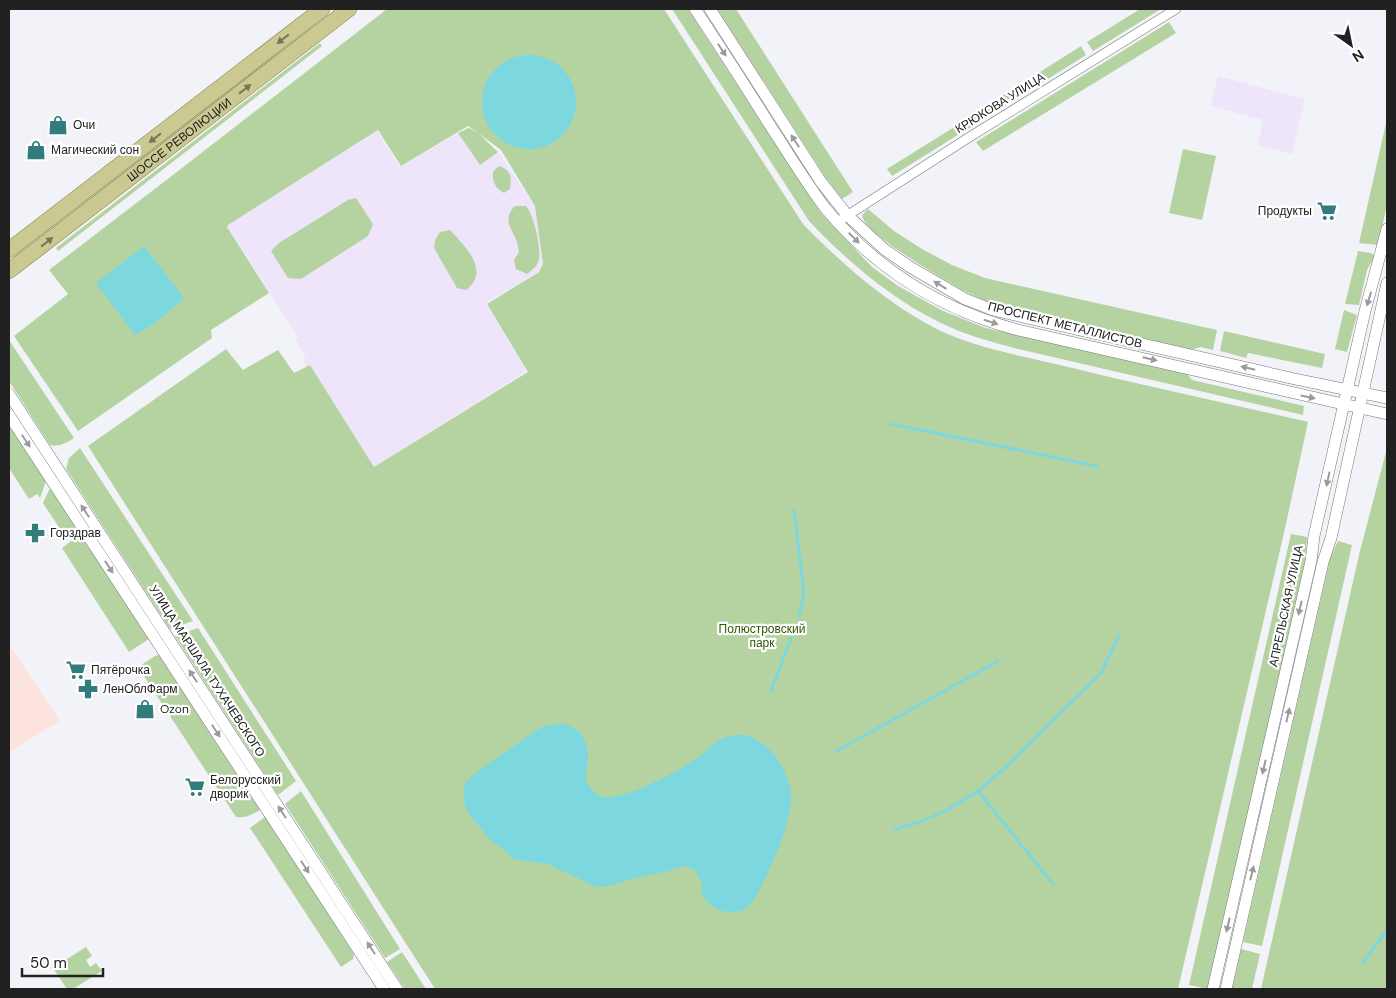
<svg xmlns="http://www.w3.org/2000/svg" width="1396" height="998" font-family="'DM Sans',sans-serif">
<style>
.industrial{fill:#eee5fa}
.education{fill:#fde3de}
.green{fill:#b5d3a1}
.water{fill:#7dd7de}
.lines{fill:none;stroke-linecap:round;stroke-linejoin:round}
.stream{stroke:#7dd7de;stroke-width:3}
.minor-casing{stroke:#75767a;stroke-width:10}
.tertiary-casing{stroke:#75767a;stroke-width:12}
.primary-casing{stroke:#77773b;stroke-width:16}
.minor{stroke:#fff;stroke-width:9}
.tertiary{stroke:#fff;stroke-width:11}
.primary{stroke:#cac992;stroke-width:15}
.oneway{fill:#76755a}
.oneway2{fill:#9b9b9c}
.labels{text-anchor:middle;stroke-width:4.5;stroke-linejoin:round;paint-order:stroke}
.street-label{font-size:12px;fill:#212122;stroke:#fff}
.poi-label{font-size:12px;fill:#212122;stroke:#fff;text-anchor:start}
.park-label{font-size:12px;fill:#305902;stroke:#fff}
</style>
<rect width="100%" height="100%" fill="#f2f3f8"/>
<g class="industrial">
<path d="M1218 76 1305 99 1292 154 1258 145 1263 120 1211 106Z"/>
<path d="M469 128 498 152 535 206 543 264 539 271 486 303 527 371 374 467 310 365 307 367 302 359 306 357 295 340 298 337 227 226 377 131 400 167 465 129Z"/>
</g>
<path class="education" d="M12 649 60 721 9 752V651Z"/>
<g class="green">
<path d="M387 9H664L803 224C841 263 884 301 933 327 973 348 1020 355 1064 366 1145 386 1226 403 1308 422L1284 533 1178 989H435L88 446 226 349 243 370 278 350 294 373 310 365 374 467 528 372 487 304 539 272 543 264 535 206 501 150 478 133 498 152 480 165 458 133 469 128 478 133 468 126 401 166 378 130 228 225 227 227 269 293 211 330 212 338 78 431 14 336 68 294 49 270 182 168Z"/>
<path d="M672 9H688L820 212 872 267 898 286 943 311 986 328 1187 374 1192 380 1304 406 1303 415 1014 348C988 341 963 334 939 322 890 298 846 260 809 221Z"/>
<path d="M717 9H736L853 192 842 199 826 178Z"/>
<path d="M1140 9H1161L1093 51 1087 42Z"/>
<path d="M1169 22 1176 33 983 151 976 142Z"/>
<path d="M320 43 322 46 58 251 56 248Z"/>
<path d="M1081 46 1086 55 968 129 963 121Z"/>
<path d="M1387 119V205L1378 245 1359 243Z"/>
<path d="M956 126 961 133 892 176 887 169Z"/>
<path d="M1183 149 1216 156 1202 220 1169 213Z"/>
<path d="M499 166C511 170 512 178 510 189L504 193C495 188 492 181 493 172Z"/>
<path d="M356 198 373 224 368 236 301 279 288 278 271 251 279 243 348 200Z"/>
<path d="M515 206H526C534 216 541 246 539 259 538 265 533 270 527 274L516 269 514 260 519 252C518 248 518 243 516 239 510 227 503 218 515 206Z"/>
<path d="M868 209 894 231 922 249 952 265 985 278 1217 330 1213 350 1201 347 1191 350 1018 312C1001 306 984 301 968 293 950 283 862 233 862 215Z"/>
<path d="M450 230C465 246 491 271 466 290L457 288 434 248 435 240 440 232Z"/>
<path d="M1358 251 1371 253 1375 256 1367 270 1359 305 1345 304Z"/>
<path d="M1344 310 1357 315 1347 352 1335 349Z"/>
<path d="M1224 331 1325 354 1322 368 1248 353 1246 358 1220 351Z"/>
<path d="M9 340 74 438C66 443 59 447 50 445L9 381Z"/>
<path d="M9 424 46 481 40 498 37 494 29 499 9 468Z"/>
<path d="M80 448 193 621 170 629 66 469 69 458Z"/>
<path d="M1387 448V989H1261L1359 555Z"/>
<path d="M50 488 75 526 73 530 64 535 43 503Z"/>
<path d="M1291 534 1307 537 1305 562 1208 989 1189 985Z"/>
<path d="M78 536H81L149 639 129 652 62 548Z"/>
<path d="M1338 541 1352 545 1262 946 1243 942 1330 558Z"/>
<path d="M198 628 296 781 278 795 175 636Z"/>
<path d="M159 655 260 810C251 815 246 818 236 817L138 667 155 656Z"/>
<path d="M301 791 400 949 385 958 285 804Z"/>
<path d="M265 817 354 954 353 959 341 967 250 828Z"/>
<path d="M86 947 92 956 86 960 90 967 96 963 102 971 73 989H67L53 968Z"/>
<path d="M1241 949 1260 954 1252 989H1232Z"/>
<path d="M402 952 426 989H405L387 962Z"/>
</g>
<g class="water">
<circle cx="529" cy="102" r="47"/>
<path d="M144 246 184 298 154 324 135 335 96 283Z"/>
<path d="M564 724C579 727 589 741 588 757 588 764 585 773 586 780 588 787 597 797 604 797 625 800 679 771 697 758 706 752 714 742 724 738 749 726 774 749 784 770 786 776 790 785 791 792 793 817 774 862 762 885 759 892 754 901 748 907 733 918 711 911 703 895 701 892 702 887 702 884 701 879 697 875 695 870L684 866 665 872 642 876 606 887 594 886 548 864 513 859 502 848 491 841 466 810 463 795 466 782 474 774 535 731 548 725Z"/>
</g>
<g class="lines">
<g class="stream">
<path d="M891 424 1097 466"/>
<path d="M794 510 804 593 799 616"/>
<path d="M771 691 791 638"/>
<path d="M835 752 998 661"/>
<path d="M978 791 1053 884"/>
<path d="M895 829 920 822 947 810 978 791 1007 766 1101 673 1120 634"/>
<path d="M1363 962 1387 930"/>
</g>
<defs>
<path id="minor" d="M842 219 968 138 1176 9"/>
<g id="tertiary">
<path d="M695 9C721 48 746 87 771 127 789 154 806 183 826 209 876 269 942 310 1018 330L1387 414"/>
<path d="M710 9 821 182 847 215 884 249 910 267 965 299 993 310 1295 379 1387 398"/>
<path d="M9 394 397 989"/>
<path d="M9 415 384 989"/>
<path d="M1213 989 1311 561 1314 536 1365 311 1387 229"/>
<path d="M1226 989 1323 562 1331 538 1387 283"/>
</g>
<g id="primary">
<path d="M9 250 322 9"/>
<path id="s1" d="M9 271 349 9"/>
</g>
</defs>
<use href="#minor" class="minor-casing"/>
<use href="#tertiary" class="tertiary-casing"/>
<use href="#primary" class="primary-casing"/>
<use href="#minor" class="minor"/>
<use href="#tertiary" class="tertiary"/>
<use href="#primary" class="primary"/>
</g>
<defs><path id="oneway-solid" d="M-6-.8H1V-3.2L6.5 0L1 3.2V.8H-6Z" transform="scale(1.25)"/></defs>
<g class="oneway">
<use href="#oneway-solid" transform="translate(283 39) rotate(142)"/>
<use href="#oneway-solid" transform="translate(245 89) rotate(-38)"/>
<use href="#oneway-solid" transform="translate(155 138) rotate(142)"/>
<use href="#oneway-solid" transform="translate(47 242) rotate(-38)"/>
</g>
<g class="oneway2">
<use href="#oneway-solid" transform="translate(722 50) rotate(57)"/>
<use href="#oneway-solid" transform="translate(795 141) rotate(-123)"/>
<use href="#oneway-solid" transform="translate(854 238) rotate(45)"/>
<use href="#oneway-solid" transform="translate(940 285) rotate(-149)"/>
<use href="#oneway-solid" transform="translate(1369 299) rotate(106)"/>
<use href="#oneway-solid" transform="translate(991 322) rotate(17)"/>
<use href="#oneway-solid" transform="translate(1150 359) rotate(13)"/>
<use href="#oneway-solid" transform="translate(1248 368) rotate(-167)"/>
<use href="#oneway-solid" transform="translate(1308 397) rotate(12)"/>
<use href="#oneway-solid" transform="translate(26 441) rotate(56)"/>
<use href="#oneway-solid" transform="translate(1328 479) rotate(102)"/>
<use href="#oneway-solid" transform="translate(85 511) rotate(-123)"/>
<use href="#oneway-solid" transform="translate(109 567) rotate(57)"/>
<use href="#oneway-solid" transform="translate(1300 608) rotate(103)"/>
<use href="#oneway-solid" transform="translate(193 676) rotate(-123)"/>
<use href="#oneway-solid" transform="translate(1288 715) rotate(-77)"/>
<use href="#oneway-solid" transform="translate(216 731) rotate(57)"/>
<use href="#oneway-solid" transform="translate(1264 767) rotate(103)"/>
<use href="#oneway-solid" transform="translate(282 812) rotate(-123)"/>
<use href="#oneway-solid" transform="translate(305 867) rotate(57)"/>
<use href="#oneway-solid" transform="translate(1252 873) rotate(-77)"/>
<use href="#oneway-solid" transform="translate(1228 925) rotate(103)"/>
<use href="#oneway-solid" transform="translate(371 948) rotate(-123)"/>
</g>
<defs>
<symbol id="shop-bare" viewBox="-9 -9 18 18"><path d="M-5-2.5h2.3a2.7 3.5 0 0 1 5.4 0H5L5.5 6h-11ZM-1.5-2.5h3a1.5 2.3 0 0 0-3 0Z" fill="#327c7e" stroke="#fff" stroke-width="2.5" paint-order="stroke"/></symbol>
<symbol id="supermarket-bare" viewBox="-9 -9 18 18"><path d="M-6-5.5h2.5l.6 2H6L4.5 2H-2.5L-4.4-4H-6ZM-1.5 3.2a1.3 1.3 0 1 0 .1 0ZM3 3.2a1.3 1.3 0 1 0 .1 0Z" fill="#327c7e" stroke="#fff" stroke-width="2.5" paint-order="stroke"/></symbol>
<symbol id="pharmacy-bare" viewBox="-9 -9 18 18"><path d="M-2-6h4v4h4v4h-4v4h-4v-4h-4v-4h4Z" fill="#327c7e" stroke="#fff" stroke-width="2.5" paint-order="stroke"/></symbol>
</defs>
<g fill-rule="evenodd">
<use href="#shop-bare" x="44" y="111" width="28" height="28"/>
<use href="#shop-bare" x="22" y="136" width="28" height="28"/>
<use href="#supermarket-bare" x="1313" y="197" width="28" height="28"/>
<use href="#pharmacy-bare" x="21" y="519" width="28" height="28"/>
<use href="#supermarket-bare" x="62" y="656" width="28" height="28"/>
<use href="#pharmacy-bare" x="74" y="675" width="28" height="28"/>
<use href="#shop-bare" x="131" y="695" width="28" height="28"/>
<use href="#supermarket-bare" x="181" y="773" width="28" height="28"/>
</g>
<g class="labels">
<g class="street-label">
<text transform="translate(1000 103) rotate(-32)" y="4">КРЮКОВА УЛИЦА</text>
<text dy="4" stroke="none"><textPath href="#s1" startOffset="215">ШОССЕ РЕВОЛЮЦИИ</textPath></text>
<text transform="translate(1065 325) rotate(14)" y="4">ПРОСПЕКТ МЕТАЛЛИСТОВ</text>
<text transform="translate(1286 606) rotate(-78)" y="4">АПРЕЛЬСКАЯ УЛИЦА</text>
<text transform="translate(207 671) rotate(57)" y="4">УЛИЦА МАРШАЛА ТУХАЧЕВСКОГО</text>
</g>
<g class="poi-label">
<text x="73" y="129">Очи</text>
<text x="51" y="154">Магический сон</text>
<text x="1312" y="215" text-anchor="end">Продукты</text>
<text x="50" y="537">Горздрав</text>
<text x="91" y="674">Пятёрочка</text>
<text x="103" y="693">ЛенОблФарм</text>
<text x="160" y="713">Ozon</text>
<text x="210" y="784">Белорусский<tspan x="210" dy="14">дворик</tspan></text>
</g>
<g class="park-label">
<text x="762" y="633">Полюстровский<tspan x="762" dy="14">парк</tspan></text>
</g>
</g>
<rect width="1396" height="998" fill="none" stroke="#212122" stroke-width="20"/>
<g transform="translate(1351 45) rotate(147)" stroke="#ffffff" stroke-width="4" paint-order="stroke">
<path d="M0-4L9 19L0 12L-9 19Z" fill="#212122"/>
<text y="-8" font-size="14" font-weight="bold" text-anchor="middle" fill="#212122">N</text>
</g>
<path d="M22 968v8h81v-8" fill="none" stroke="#212122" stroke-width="2.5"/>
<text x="30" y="968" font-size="15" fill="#212122" stroke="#ffffff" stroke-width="4" paint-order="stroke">50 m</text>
</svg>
